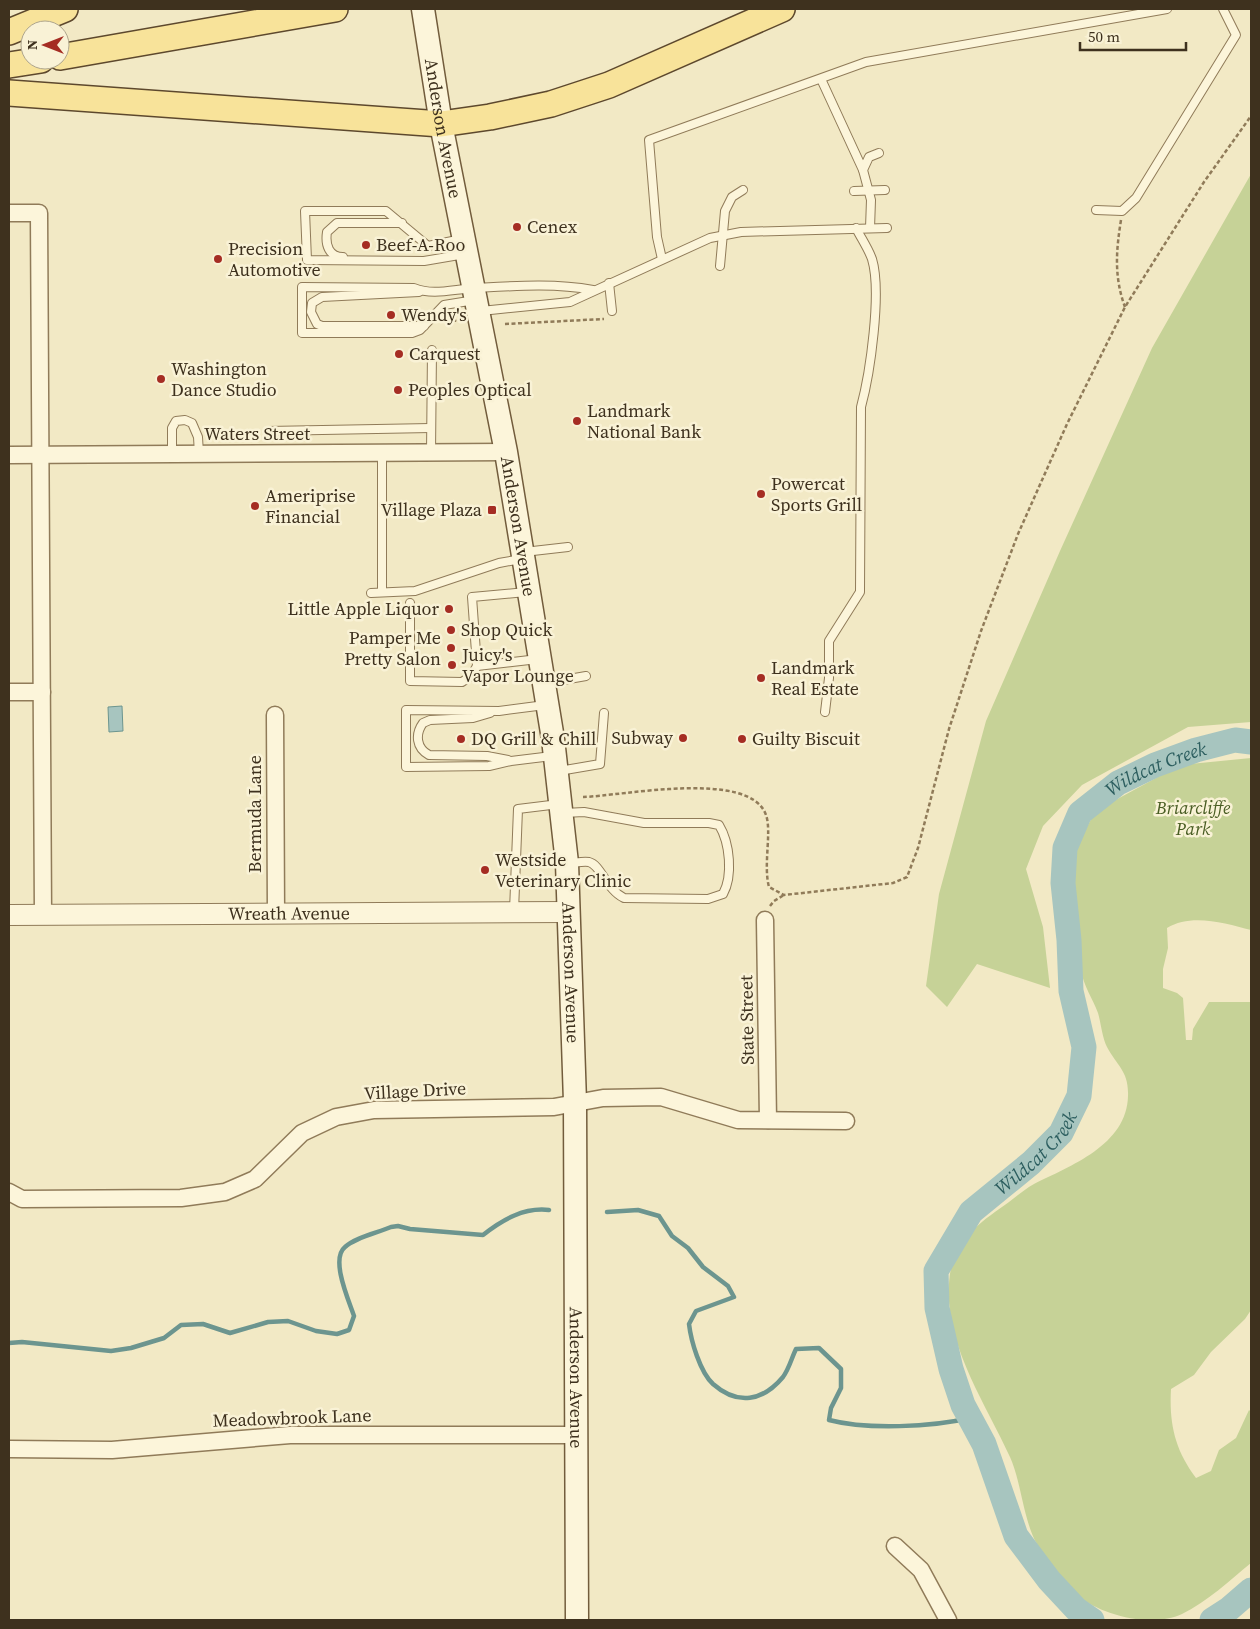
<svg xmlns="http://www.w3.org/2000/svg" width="1260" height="1629" font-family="'Source Serif 4',serif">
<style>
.green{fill:#c6d297}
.water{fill:#a7c5bf;stroke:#6c958f}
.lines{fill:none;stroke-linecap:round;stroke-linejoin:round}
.stream{stroke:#6c958f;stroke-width:4.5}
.river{stroke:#a7c5bf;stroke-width:25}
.service-casing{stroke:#907b59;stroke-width:10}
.minor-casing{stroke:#907b59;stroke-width:19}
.tertiary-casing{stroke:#907b59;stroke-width:22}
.secondary-casing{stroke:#725c3c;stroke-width:25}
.primary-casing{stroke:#5d482d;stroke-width:28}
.path{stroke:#907b59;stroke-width:2.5;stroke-dasharray:4 2.5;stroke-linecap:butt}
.service{stroke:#fcf5da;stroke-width:8}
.minor{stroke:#fcf5da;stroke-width:16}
.tertiary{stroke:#fcf5da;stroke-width:20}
.secondary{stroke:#fcf5da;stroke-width:22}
.primary{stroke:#f8e39a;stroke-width:25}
.poi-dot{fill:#a52d23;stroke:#f9f2d6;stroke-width:2}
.labels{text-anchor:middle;stroke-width:5;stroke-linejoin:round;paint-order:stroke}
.street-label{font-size:18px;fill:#3e311e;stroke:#f9f2d6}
.poi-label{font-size:18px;fill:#3e311e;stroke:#f9f2d6;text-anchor:start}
.park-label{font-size:18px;font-style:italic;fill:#495d23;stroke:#f9f2d6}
.water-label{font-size:19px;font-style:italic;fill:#2c5e5f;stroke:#f9f2d6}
</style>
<rect width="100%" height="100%" fill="#f2e9c5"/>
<g class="green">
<path d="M1251 174V722L1188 727 1082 785 1043 826 1026 869 1043 927 1050 988 977 964 947 1007 926 986 939 894 986 721 1060 551 1152 348Z"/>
<path d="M1251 758V930C1225 923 1191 913 1167 928L1168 948 1163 969V988L1177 993 1183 998 1186 1040H1192L1193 1029 1209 1002H1251V1310L1245 1319 1211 1352 1194 1375 1171 1389C1169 1424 1175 1450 1196 1478L1211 1471 1219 1450 1236 1438 1249 1410 1251 1412V1563C1230 1580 1207 1602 1182 1614 1152 1628 1102 1616 1077 1595 1067 1587 1044 1555 1037 1544 1024 1523 1021 1481 1010 1457 983 1398 938 1335 951 1268 957 1237 985 1219 1009 1202 1017 1196 1025 1189 1034 1184 1070 1166 1127 1145 1128 1096 1129 1071 1117 1066 1107 1047 1102 1037 1101 1023 1098 1013 1093 999 1083 985 1081 970 1079 952 1080 934 1076 915L1071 914 1066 878 1075 851 1091 819 1110 803 1180 765Z"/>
</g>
<path class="water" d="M122 706 123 731 109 732 108 707Z"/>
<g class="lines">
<g class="stream">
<path d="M607 1212 638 1210 659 1216 672 1236 688 1248 703 1267 728 1286 734 1297 696 1311 689 1324C691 1341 700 1372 713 1384 738 1406 763 1401 783 1377 789 1369 792 1357 796 1349L819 1348 841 1369V1388L831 1408 829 1420C867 1430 932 1427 970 1418"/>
<path d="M9 1343 22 1342 111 1351 131 1348 164 1338 181 1325 203 1324 230 1333 268 1322 288 1321 316 1331 337 1334 349 1330 354 1316C349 1301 330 1259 345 1247 356 1237 377 1233 391 1227L398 1226 410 1229 483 1235C502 1220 524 1207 549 1210"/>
</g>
<g class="river">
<path id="s1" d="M1092 1620 1076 1609 1049 1580 1016 1536 984 1444 963 1405 951 1369 937 1308 936 1271 971 1212 1031 1163 1061 1133 1079 1096 1084 1047 1071 991 1069 940 1063 883 1065 848 1080 813 1118 783 1155 765 1196 750 1235 740 1251 742"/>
<path d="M1212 1620 1229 1609 1251 1590"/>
</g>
<defs>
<g id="service">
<path d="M821 79 863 170"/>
<path d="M854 191 885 190"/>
<path d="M1096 210 1122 211 1136 198 1236 35 1223 9"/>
<path d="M870 228 871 200 863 170 869 157 879 153"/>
<path d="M462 239 428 246 386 211H305L307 260 424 261 465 254"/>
<path d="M343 257C329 257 325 245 327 232L337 223H402"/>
<path d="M662 259 657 237 649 140 866 62 1167 9"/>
<path d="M720 266 725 211 732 197 743 190"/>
<path d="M609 283 612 311"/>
<path d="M419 292 322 297 312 303 311 312 317 324 322 326H424"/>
<path d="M475 300 444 305 420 330 412 333H302V287L414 288C433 296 454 289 475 288 514 286 555 283 593 290"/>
<path d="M481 311 570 302 710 238 741 232 887 228"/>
<path d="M268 431 431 428"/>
<path d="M431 453 432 350"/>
<path d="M172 454V428L176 421 185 420 192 423 198 437 199 454"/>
<path d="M524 552 568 547"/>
<path d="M382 592V453"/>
<path d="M526 592 472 597 477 666 538 659"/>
<path d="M371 593 415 591 499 563 521 559"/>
<path d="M410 603V681L462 682 471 676 477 666"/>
<path d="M546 683 586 676"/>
<path d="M545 705 499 711 406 710V767L489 766 511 761 552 756"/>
<path d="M825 712 829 678V641L860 592 861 407C870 374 882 292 872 259 868 248 861 238 856 228"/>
<path d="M490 713 473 718 430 720 423 723C415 734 416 748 429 755L487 756 508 760"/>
<path d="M559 771 600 764 604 713"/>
<path d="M564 813 584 812 644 823H709L719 825C730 843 733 876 723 894L708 899 624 898C606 889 601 865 589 862 583 861 574 863 569 863"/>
<path d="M514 911 518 809 559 804"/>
</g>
<g id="minor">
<path d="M9 213H39L43 915"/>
<path d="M9 455 506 452"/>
<path d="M9 692H42"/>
<path d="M275 715 276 914"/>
<path d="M765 920 768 1120"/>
<path d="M9 1192 22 1199 181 1198 225 1192 255 1179 302 1133 336 1117 374 1110 554 1107 603 1098 661 1097 738 1120 846 1121"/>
<path d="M9 1449 112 1450 290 1435H577"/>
<path d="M895 1546 921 1570 948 1620"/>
</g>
<g id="tertiary">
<path id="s2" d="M9 915 569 912"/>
</g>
<g id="secondary">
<path id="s3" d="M423 9 441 124 506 452 553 739 567 863 575 1102 577 1620"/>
</g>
<g id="primary">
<path d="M9 32 65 9"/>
<path d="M60 57 335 9"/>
<path d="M9 65 41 60"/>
<path d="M9 93 441 124 490 117 551 104 609 85 782 9"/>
</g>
</defs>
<use href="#service" class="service-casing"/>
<use href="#minor" class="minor-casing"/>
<use href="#tertiary" class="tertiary-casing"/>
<use href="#secondary" class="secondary-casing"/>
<use href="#primary" class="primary-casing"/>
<g class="path">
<path d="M1121 220C1116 251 1114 277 1125 307"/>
<path d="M446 319 457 321"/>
<path d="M505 324 604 319"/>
<path d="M583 797C622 796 750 769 766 815 772 832 763 865 769 887L784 895 893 883 907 877 918 848 949 729 981 631 1018 534 1067 424 1125 307 1204 182 1251 116"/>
<path d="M770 906 774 901 784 895"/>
</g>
<use href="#service" class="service"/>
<use href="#minor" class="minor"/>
<use href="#tertiary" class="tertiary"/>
<use href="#secondary" class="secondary"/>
<use href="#primary" class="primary"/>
</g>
<g class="poi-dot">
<circle cx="517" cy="227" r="5"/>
<circle cx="366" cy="245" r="5"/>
<circle cx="218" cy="259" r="5"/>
<circle cx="391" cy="315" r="5"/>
<circle cx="399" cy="354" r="5"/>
<circle cx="161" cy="379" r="5"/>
<circle cx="398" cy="390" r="5"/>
<circle cx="577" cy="421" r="5"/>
<circle cx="761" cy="494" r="5"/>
<circle cx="255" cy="506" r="5"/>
<rect x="487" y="505" width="10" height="10" rx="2.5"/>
<circle cx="449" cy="609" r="5"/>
<circle cx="451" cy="630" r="5"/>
<circle cx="451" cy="648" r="5"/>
<circle cx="452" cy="665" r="5"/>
<circle cx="761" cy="678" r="5"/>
<circle cx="683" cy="738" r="5"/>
<circle cx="461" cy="739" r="5"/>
<circle cx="742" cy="739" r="5"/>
<circle cx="485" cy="870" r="5"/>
</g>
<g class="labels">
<g class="street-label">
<text dy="6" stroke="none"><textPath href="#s3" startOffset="121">Anderson Avenue</textPath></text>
<text x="257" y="440">Waters Street</text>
<text dy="6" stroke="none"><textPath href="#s3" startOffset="526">Anderson Avenue</textPath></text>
<text transform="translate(255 814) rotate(-90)" y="6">Bermuda Lane</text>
<text dy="6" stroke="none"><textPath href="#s2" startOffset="280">Wreath Avenue</textPath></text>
<text dy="6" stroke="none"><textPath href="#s3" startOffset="976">Anderson Avenue</textPath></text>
<text transform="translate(747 1020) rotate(-91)" y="6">State Street</text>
<text transform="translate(415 1091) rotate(-3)" y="6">Village Drive</text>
<text dy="6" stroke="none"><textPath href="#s3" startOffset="1381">Anderson Avenue</textPath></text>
<text transform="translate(292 1418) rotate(-2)" y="6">Meadowbrook Lane</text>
</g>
<g class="poi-label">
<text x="527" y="233">Cenex</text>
<text x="376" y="251">Beef-A-Roo</text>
<text x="228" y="255">Precision<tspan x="228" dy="21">Automotive</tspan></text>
<text x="401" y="321">Wendy's</text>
<text x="409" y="360">Carquest</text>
<text x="171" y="375">Washington<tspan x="171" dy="21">Dance Studio</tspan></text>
<text x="408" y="396">Peoples Optical</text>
<text x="587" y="417">Landmark<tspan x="587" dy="21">National Bank</tspan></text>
<text x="771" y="490">Powercat<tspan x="771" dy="21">Sports Grill</tspan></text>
<text x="265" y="502">Ameriprise<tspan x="265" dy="21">Financial</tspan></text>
<text x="482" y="516" text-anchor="end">Village Plaza</text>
<text x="439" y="615" text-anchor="end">Little Apple Liquor</text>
<text x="461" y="636">Shop Quick</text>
<text x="441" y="644" text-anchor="end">Pamper Me<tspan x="441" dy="21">Pretty Salon</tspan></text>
<text x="462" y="661">Juicy's<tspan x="462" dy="21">Vapor Lounge</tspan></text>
<text x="771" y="674">Landmark<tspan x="771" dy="21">Real Estate</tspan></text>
<text x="673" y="744" text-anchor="end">Subway</text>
<text x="471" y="745">DQ Grill &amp; Chill</text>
<text x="752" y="745">Guilty Biscuit</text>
<text x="495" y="866">Westside<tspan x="495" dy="21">Veterinary Clinic</tspan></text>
</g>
<g class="park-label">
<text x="1193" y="814">Briarcliffe<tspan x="1193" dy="21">Park</tspan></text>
</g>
<g class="water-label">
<text dy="7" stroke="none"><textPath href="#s1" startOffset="1000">Wildcat Creek</textPath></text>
<text dy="7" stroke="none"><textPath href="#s1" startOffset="550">Wildcat Creek</textPath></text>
</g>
</g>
<rect width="1260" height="1629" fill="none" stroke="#3e311e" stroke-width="20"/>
<g transform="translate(45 45) rotate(270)"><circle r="24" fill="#f9f2d6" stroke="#aea58c"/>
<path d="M0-4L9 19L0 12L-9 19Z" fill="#a52d23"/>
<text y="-8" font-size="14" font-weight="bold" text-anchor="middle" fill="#3e311e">N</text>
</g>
<path d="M1080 42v8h106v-8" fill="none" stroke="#3e311e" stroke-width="2.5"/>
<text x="1088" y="42" font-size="15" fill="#3e311e" stroke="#f9f2d6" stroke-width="4" paint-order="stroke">50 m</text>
</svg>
